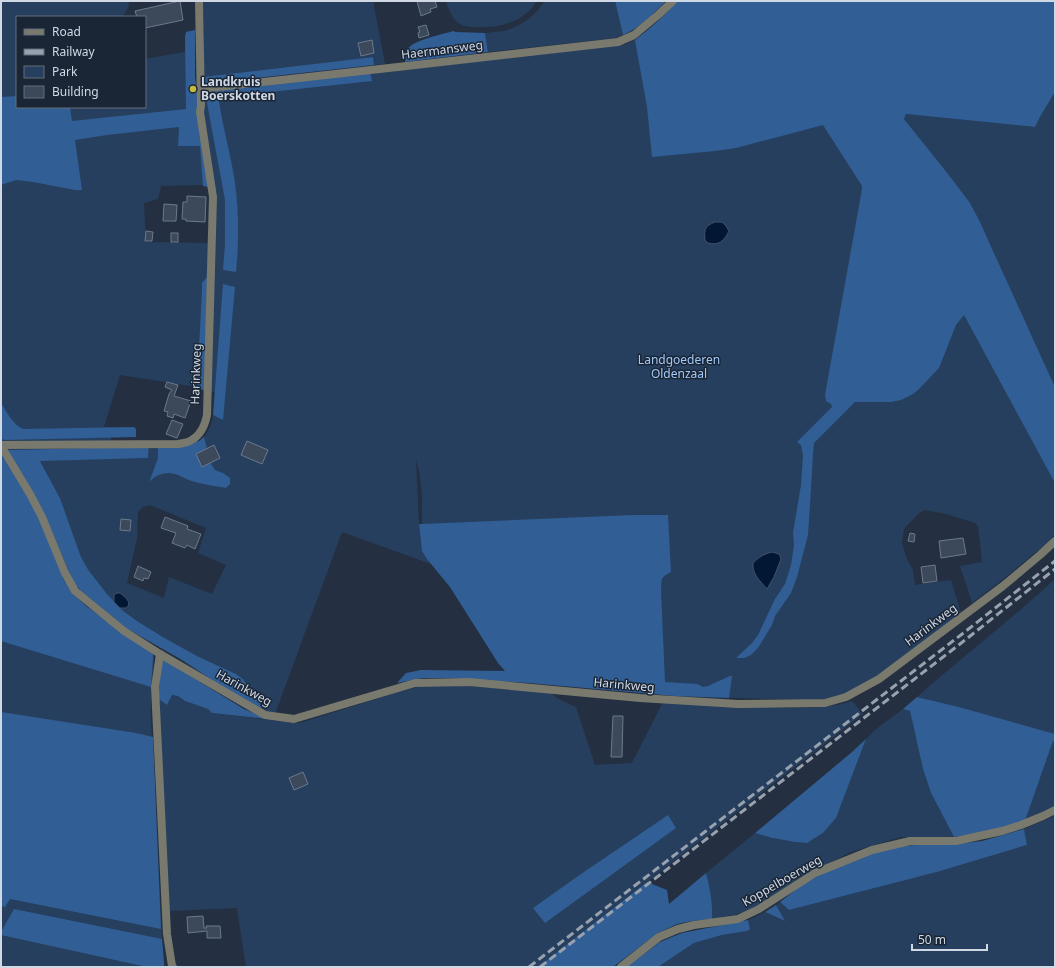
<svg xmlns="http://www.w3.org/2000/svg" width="1056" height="968" font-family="'Noto Sans',sans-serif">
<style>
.green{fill:#263f5e;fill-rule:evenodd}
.forest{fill:#315e94}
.water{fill:#021733;stroke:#405168}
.building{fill:#3c495b;stroke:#6b798c}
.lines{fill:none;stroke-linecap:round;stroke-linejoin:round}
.minor{stroke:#79796e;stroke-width:8}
.rail{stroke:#98a1ae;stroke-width:3;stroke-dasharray:8 4;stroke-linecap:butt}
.poi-dot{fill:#c7bb3c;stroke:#1a2636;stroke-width:1.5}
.labels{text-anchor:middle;stroke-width:3;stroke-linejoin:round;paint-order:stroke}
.street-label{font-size:12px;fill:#d0d8e3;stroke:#1a2636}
.poi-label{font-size:12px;font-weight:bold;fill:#d0d8e3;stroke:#1a2636;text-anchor:start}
.park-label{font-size:12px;fill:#a2c8f7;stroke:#1a2636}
</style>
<rect width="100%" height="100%" fill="#243041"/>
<g class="green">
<path d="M1 1H128L129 6 122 17H17V107H145V59L185 52V37L186 32 195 30V77L197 93H210L626 44C647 35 663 17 679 1L823 125 912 129 904 119 906 114 1035 127 1041 115 1055 92V387L983 228 1055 458V534L1046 544 1002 580 972 603 960 566 982 562 978 526 975 523 946 514 925 510 921 512 915 517 904 529 902 543 907 559 913 570 915 585 951 580 961 613 858 690 827 699 809 700 675 696 450 587 431 564 342 532 275 714 263 711 258 699 252 692 243 679 236 674 197 656 163 637 137 621 122 610 120 608H123L114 598V602L98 584 89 571 81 557 60 498 40 460 148 458 149 445H158V458L149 481C165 467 176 475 192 481 203 485 215 486 226 488L223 473 215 470 210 464 204 437C215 424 214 407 215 392L205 391 197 387 120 375 104 427H111V447L7 450 39 519 64 580 72 593 84 607 120 631 153 655 154 658C152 679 150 701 151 722 152 741 154 758 154 777L162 939 164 963V967H1ZM203 185 212 186 208 243 146 242 144 203 158 199 161 186ZM416 460 419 470 422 494V545L421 543 419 524ZM150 505 206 528 198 553 226 565 212 594 169 577 164 598 127 583 137 538 138 512 143 507Z"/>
<path d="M203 1H373L385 64 374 65 373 57 202 77 204 42Z"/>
<path d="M446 1H537C524 21 502 28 478 27 472 27 463 27 458 23 452 18 448 8 446 1Z"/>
<path d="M544 1H615L623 35 616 38 488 52 485 33C491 32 498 32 504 31 519 27 537 16 544 1Z"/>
<path d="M1055 579V734L959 707 917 697C962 657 1011 620 1055 579Z"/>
<path d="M438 686H464L550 692 557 698 573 706 576 707 595 765 632 763 663 702C692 703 722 705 752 706 781 708 825 711 852 701L863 714 538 967H246L237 908 169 911 159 699 173 695 178 696 185 701 208 709 212 713 295 723 303 722 398 692 418 687Z"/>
<path d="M903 709 910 711 923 769 931 793 954 837 941 839 901 837 851 852 815 870 755 908C742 914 727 916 712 919 713 903 710 888 706 873L755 833 772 838 795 842 807 843 823 833 836 818 866 739 876 729Z"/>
<path d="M1053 741H1055V806L1025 821Z"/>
<path d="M1055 816V967H658L694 943 722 935 747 931 750 928 748 920 765 912 784 921 776 905 780 902 789 910 937 872 1027 845 1024 829Z"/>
</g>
<g class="forest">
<path d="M615 1H666C653 14 640 28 623 35Z"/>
<path d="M678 1H1055V92L1041 115 1035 127 906 114 904 119 948 174 970 203 980 222 1055 387V483L964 315 956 325 939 368 918 390 913 394 901 400 891 402H855L814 443 813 454 810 505 808 535 797 577 791 593 775 616 772 625 758 648 751 655 744 658H736L752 643 758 635 775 599 785 584 791 565 794 545 793 533 801 485 803 455 801 445 797 442 832 407 831 404 826 401 825 395 862 189V186L823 125 736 148 715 151 652 157 647 107 635 40C651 28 665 15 678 1Z"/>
<path d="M195 30V77L201 120 208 187 203 186 200 146H178L179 127 107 135 75 140 82 190H75L33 182 16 180 1 185V97L17 96V107H70L72 121 186 109 185 37 186 32Z"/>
<path d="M454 31 455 32 485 33 488 52 405 62C406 58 406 52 408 49 413 40 443 34 454 31Z"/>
<path d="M373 57 374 65 211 83H204L202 77Z"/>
<path d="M370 72 372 81 224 97 219 101C223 129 231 155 235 183 239 212 239 243 236 272L223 270 225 244V200L207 103 209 93 222 90Z"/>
<path d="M206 278H207L205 391 197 387 202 290V283Z"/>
<path d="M223 284 235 287 223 420 213 415Z"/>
<path d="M1 403C6 411 14 426 23 429L134 427 136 429V437L5 440 1 439Z"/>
<path d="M204 437 211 464 215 470 223 473 230 478V484L226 488C216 486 205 485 195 482 190 481 185 478 180 476 169 471 157 473 149 482L158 458V445H175L199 441Z"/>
<path d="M149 445 148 458 40 461 60 498 81 557 89 571 107 594 122 610 137 621 163 637 197 656 236 674 243 679 252 692 258 699 263 711 235 695 182 660 126 628 81 591 75 584 69 572 54 536 33 492 6 450 94 448Z"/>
<path d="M1 454 29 499 39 519 64 580 72 593 86 606 153 654V658L151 687 1 641Z"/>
<path d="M632 515H668L671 572C660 578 662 578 661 590L665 682 697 684 703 687 708 686 730 676H732L729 698 675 696 529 683 451 678H423L397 683 406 673 421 670 505 671 498 663 450 587 427 559 422 551 419 524H423Z"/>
<path d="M164 660 244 709 268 719 212 713 208 709 185 701 178 696 172 695 167 705 159 699V688L161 662Z"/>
<path d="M917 697 959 707 1055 734V741H1053L1025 821 1003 829 954 837 931 793 923 769 910 711 903 709Z"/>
<path d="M1 712 136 733 153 737 161 929 10 899 5 907 1 906Z"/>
<path d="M866 739 836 818 823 833 807 843 795 842 772 838 755 833 852 752Z"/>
<path d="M668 815 676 828 545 923 533 908 581 874Z"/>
<path d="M1024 829 1027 845 937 872 789 910 780 902 802 885 823 873 870 853 893 847 915 845 947 844 965 843 982 841Z"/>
<path d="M706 873C710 888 713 903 712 919L692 921 677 924 658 933 613 967H538L647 882 667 890 669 904Z"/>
<path d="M776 905 785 921 765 912Z"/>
<path d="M14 909 162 939 164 963V967H147L1 935V932Z"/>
<path d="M748 920 750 929 747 931 722 935 694 943 658 967H629L628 966 660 942 682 933Z"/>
</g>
<g class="water">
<path d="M715 222H722L726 226 729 231C724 241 719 246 708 243L705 240C704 229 705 226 715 222Z"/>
<path d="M772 552 779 554 781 559 774 577 767 589C760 581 752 574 753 563 759 557 764 554 772 552Z"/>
<path d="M117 593H120C125 597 133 603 126 608H120L114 602V595Z"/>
</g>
<g class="building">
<path d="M180 1 183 20 145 28V17H137L135 11Z"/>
<path d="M417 1H435L437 7 430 9 431 12 421 16Z"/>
<path d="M426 25 429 35 419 38 418 33 420 32 418 27Z"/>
<path d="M372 40 374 53 361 56 358 43Z"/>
<path d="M187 196 206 197 205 222 186 221V219H182L183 202H187Z"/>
<path d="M164 204 177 205 176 221H163Z"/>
<path d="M146 231 153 232 152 241H145Z"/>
<rect x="171" y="233" width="7" height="9"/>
<path d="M167 382 178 385 174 396 191 401 185 418 174 414 173 418 167 416 168 412 164 411 169 394 172 390 165 387Z"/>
<path d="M172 420 183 424 177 438 166 434Z"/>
<path d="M247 441 268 450 262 464 241 455Z"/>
<path d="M214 445 220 458 202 467 196 454Z"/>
<path d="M165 517 188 526 187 529 201 534 195 549 187 545 185 548 172 543 176 533 161 528Z"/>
<path d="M121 519 131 520 130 531 120 530Z"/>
<path d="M910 533 915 534 914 542 908 541Z"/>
<path d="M963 538 966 554 941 558 939 541Z"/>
<path d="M935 565 937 581 923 583 921 567Z"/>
<path d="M138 566 151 572 148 579 144 578 143 581 134 577Z"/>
<path d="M613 716H623L622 757H611Z"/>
<path d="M303 772 308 784 294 790 289 778Z"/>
<path d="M203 916 204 928H207L206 926H220L221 938H207V931L188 933 187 917Z"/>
</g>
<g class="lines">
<g class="minor">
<path d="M200 89 398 67 618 42 634 35 658 15 673 1"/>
<path d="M1 445 178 444C182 443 187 443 190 441 200 436 205 425 207 415L213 197 200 112 201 105 199 1"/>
<path d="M1 446 30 494 42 517 65 573 75 591 124 631 160 654 265 715 294 719 415 683 469 682 640 698 738 704 825 703 846 697 879 679 1003 586 1040 555 1055 541"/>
<path d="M160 654 155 687 167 934 172 966 173 967"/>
<path d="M621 967 659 937 678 929 694 925 738 919 759 909 815 873 872 850 910 841H956L1002 831 1021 825 1043 816 1055 810"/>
</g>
<g class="rail">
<path d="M529 967 966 631 1055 561"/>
<path d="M540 967 960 644 1055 569"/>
</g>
</g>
<circle class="poi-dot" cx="193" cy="89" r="4"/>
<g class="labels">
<g class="street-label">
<text transform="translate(442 50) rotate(-7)" y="4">Haermansweg</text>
<text transform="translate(196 374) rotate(-88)" y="4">Harinkweg</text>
<text transform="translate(931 625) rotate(-37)" y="4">Harinkweg</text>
<text transform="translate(624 685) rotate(5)" y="4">Harinkweg</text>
<text transform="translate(244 688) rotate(29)" y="4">Harinkweg</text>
<text transform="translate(782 881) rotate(-30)" y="4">Koppelboerweg</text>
</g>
<g class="poi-label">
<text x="201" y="86">Landkruis<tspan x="201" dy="14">Boerskotten</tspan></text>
</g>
<g class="park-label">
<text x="679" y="364">Landgoederen<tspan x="679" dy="14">Oldenzaal</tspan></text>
</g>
</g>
<rect width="1056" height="968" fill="none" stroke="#d0d8e3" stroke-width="4"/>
<rect x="16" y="16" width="130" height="92" fill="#1a2636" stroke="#636d7b"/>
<rect x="24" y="29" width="20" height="6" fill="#79796e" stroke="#636d7b"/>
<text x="52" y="36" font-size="12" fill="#d0d8e3">Road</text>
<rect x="24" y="49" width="20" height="6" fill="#98a1ae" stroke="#636d7b"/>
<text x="52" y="56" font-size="12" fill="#d0d8e3">Railway</text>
<rect x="24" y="66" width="20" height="12" fill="#263f5e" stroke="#636d7b"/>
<text x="52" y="76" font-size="12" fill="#d0d8e3">Park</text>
<rect x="24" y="86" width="20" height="12" fill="#3c495b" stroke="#636d7b"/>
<text x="52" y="96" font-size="12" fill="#d0d8e3">Building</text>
<path d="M912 944v6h75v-6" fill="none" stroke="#d0d8e3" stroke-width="2"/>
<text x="918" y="944" font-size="12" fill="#d0d8e3" stroke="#1a2636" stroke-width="3" paint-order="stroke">50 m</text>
</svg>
